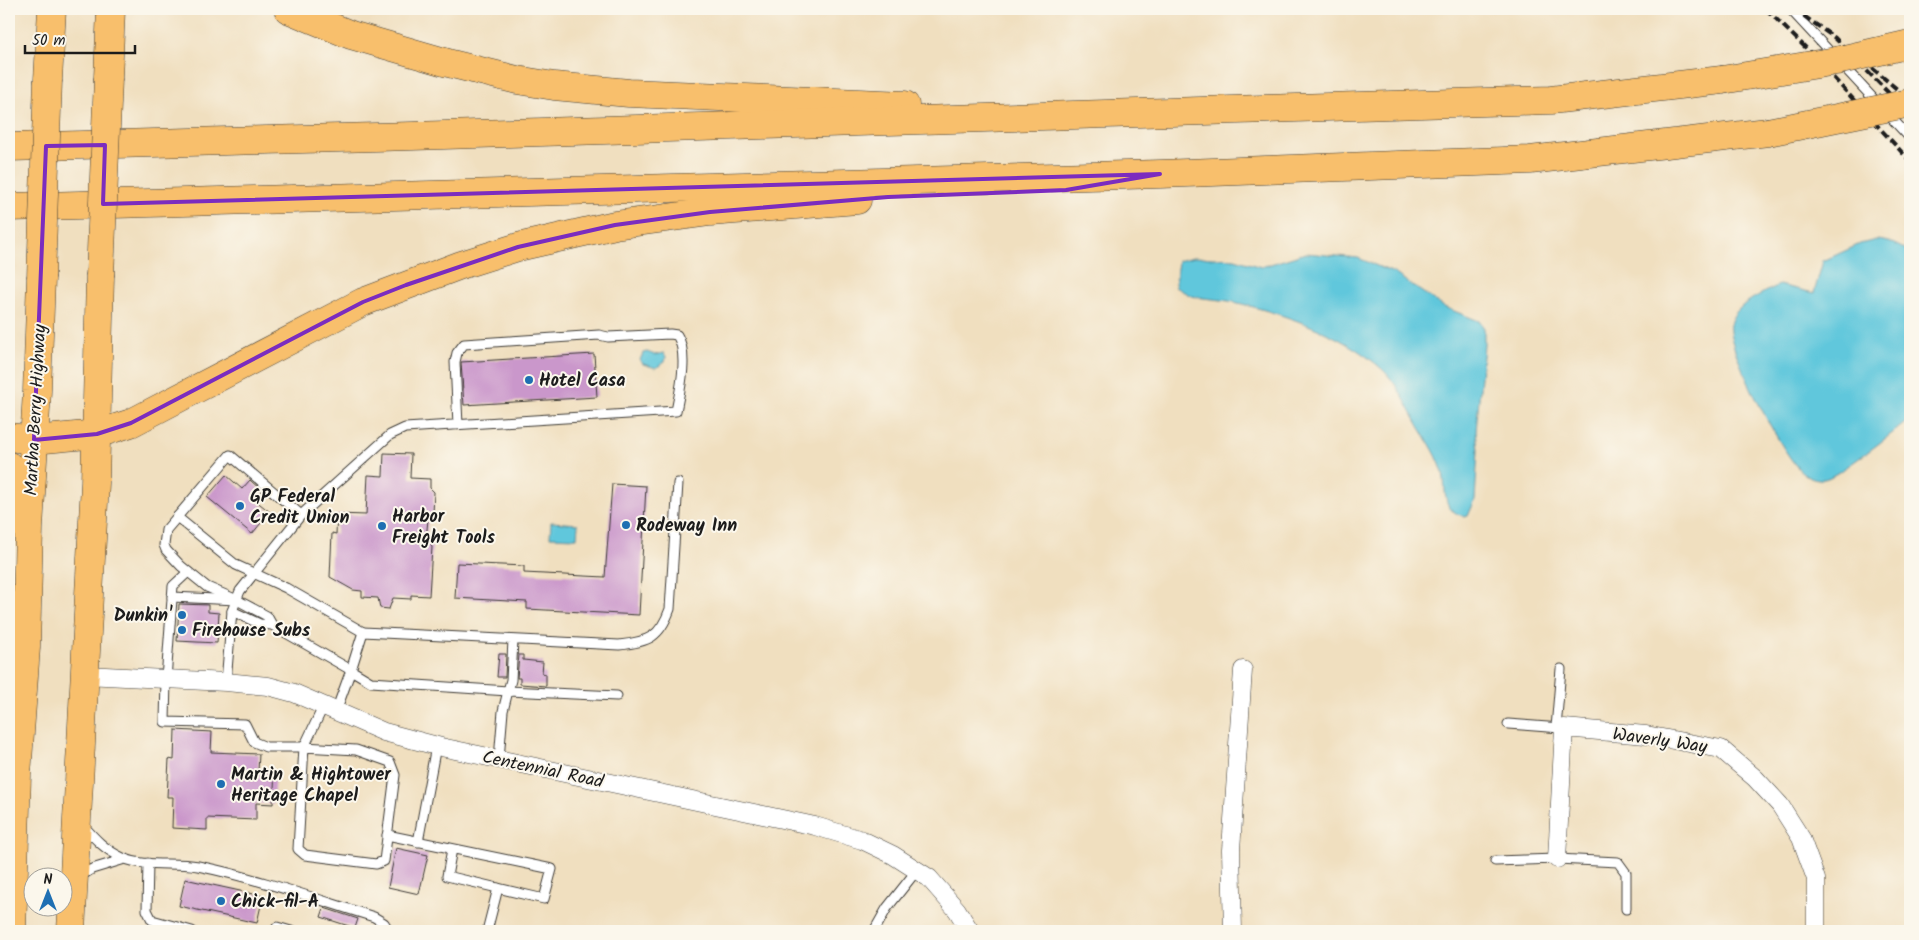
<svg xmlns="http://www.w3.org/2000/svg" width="1919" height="940" font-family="Kalam,sans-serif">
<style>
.water{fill:#60c7dc;stroke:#3e727c}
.building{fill:#ca97cb}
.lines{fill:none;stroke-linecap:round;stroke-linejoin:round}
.service-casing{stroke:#3c3934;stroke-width:11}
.minor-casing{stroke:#3c3934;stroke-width:19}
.trunk-casing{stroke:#3c3934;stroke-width:29}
.service{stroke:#fff;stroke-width:9}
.minor{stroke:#fff;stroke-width:18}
.trunk{stroke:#f8bf6c;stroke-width:28}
.rail{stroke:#1c1c1c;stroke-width:4;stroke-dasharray:8 4;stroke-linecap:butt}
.trunk-bridge-casing{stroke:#3c3934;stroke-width:29;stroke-linecap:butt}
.trunk-bridge{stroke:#f8bf6c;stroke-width:28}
.marked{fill:none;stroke:#7b2cbf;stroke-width:4;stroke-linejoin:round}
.poi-dot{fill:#1f6fb2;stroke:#fbf7ec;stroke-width:2}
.labels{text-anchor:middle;stroke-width:4;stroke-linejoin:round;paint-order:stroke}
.poi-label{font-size:18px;font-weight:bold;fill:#1c1c1c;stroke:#fbf7ec;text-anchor:start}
.street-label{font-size:18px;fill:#1c1c1c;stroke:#fbf7ec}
</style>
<rect width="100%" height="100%" fill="#fbf7ec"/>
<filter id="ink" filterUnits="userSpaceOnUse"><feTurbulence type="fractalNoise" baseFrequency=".02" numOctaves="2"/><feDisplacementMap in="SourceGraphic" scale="10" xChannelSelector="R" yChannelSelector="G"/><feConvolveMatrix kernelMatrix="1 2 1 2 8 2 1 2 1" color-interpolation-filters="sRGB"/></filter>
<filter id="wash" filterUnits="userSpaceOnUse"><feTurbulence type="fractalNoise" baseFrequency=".0096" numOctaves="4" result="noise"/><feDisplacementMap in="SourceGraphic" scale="20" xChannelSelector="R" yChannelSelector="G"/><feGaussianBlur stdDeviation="1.12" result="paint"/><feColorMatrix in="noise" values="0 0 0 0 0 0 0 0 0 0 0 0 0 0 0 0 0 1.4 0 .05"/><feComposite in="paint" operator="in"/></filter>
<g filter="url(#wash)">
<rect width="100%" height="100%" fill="#f0dfbf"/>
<g class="water">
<path d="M1876 240C1889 241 1900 245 1910 254V419C1898 429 1835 479 1824 479 1817 480 1808 477 1802 472 1784 458 1725 346 1730 324 1736 303 1762 294 1779 285L1814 293 1823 261 1860 244Z"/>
<path d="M1306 253 1358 258 1394 273 1444 307 1479 321 1484 328V345L1476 431 1478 450 1475 500 1468 516 1465 517C1460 515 1452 512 1449 507 1443 495 1446 482 1442 470 1436 451 1424 436 1415 419 1405 402 1397 383 1382 369 1342 333 1284 314 1234 302 1220 299 1204 299 1192 296 1187 294 1181 290 1175 287L1178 261 1193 257 1235 259 1261 267Z"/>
<path d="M647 352 655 355 664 353 666 357 665 362 656 368 643 364 640 360 643 353Z"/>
<path d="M551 522 578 524 577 538 550 537Z"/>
</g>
<g id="blocks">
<g class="building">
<path d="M594 354 597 397 464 405 461 362Z"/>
<path d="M384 453 411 454 410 478 430 479V488L434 492 433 514 428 519 426 540 432 547 429 596 411 595V599L393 598 389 609 380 608 378 598 362 597V591L353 590 330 577 332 533 336 534 337 514 366 515 368 475 383 476Z"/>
<path d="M226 475 242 489 250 480 262 491 255 500 270 512 252 534 207 497Z"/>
<path d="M612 484 646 486 639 615 527 609V602L455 598 457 563 524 566V573L605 577Z"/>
<path d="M179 604 208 605V612L219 613 217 643 177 641Z"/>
<path d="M499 654H506L505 677H497Z"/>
<path d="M519 655H523V660L543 662 542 673 546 674V686L520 684V678H517Z"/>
<path d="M175 730 212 732 211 752 259 754 258 772H275L273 804 256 803V820L207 818V830L172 828 173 797H167L169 759 174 760Z"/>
<path d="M396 848 428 855 419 894 388 887Z"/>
<path d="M185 879 263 896 257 923 179 906Z"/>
<path d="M324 908 358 919 355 928 321 917Z"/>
</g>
</g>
</g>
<g filter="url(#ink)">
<use href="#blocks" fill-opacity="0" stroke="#3c3934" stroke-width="1"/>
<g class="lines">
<defs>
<g id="service">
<path d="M1790 9 1910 138"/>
<path d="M177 517 236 565 286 588 363 632"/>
<path d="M188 572 173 586 166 679 165 722 245 724 254 742 266 747H304L324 705"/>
<path d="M172 597 237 600 267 616 272 625"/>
<path d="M237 600 207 587 181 566 166 550 164 545 166 530 230 455 301 515"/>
<path d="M232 611 260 624 272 625 351 670 336 711"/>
<path d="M513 640 511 680 508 691 371 682 351 670 363 632 619 645C649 642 660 637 670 609L678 483"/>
<path d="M226 682 232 611 240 591 301 515 390 435 405 428 676 411C680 391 689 354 677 335L670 334 608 337 599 335 464 344 457 353 455 362 458 425"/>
<path d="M1508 724 1561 728"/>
<path d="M1556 728 1561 669"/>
<path d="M304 747 356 750 390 762 395 775 384 861 376 864 305 855 298 849Z"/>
<path d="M499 759 503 711 508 691 617 696"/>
<path d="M82 824C95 839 105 850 123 858 146 868 174 861 198 866 257 878 316 899 374 917L384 923 389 931"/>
<path d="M387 835 552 869 544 899 447 876 452 849"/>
<path d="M418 842 436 746"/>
<path d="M1495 861 1557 859 1618 862 1626 873V909"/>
<path d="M148 863 147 910 152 920 192 931"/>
<path d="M79 877 92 869 125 859"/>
<path d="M275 931 277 927 291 931"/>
<path d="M487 931 498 888"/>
<path d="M874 931 887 908 917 870"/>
</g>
<g id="minor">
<path d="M85 675 226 682 268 686 294 693 384 732 441 747 815 826 862 840 893 855 929 878 957 910 970 931"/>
<path d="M1557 859 1564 728 1646 735 1721 749 1755 778 1780 805 1801 838 1816 879V931"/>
<path d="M1233 931 1231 850 1243 670"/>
</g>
<g id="trunk">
<path d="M288 9 351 35 448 63 517 80 554 86 629 93 905 105"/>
<path d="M108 78 111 9"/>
<path d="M48 80 52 9"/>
<path d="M9 147 412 136 1551 100 1722 80"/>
<path d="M9 207 1160 174 1530 160 1768 132"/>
<path d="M9 437 34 440 97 434 131 423 363 302 461 265 518 247 615 225 710 212 857 200"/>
<path d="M9 466 15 475 23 507"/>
<path d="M12 931 17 775 26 647 29 528 37 391 41 278"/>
<path d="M71 931 95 483 100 276"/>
</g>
</defs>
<use href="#service" class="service-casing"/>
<use href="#minor" class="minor-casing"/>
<use href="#trunk" class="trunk-casing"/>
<use href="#service" class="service"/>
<use href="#minor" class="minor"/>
<use href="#trunk" class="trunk"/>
<g class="rail">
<path d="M1766 9 1806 48 1910 161"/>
<path d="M1794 9 1835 38 1910 115"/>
<path d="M1872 68 1910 100"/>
</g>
<defs>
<g id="trunk-bridge">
<path d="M1722 80 1836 61 1910 44"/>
<path d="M1768 132 1910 103"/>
<path d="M100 276 108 78"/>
<path d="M41 278 48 80"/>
</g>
</defs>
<use href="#trunk-bridge" class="trunk-bridge-casing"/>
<use href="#trunk-bridge" class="trunk-bridge"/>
</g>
</g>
<path class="marked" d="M105 145 103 204 1160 174 1066 190 888 197 710 212 615 225 518 247 406 285 363 302 131 423 97 434 34 440 46 146Z"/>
<g class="poi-dot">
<circle cx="529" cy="380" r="5"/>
<circle cx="240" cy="506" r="5"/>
<circle cx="626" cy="525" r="5"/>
<circle cx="382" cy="526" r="5"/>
<circle cx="182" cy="615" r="5"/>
<circle cx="182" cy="630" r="5"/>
<circle cx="221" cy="784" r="5"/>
<circle cx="221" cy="901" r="5"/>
</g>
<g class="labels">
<g class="poi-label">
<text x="539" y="386">Hotel Casa</text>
<text x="250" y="502">GP Federal<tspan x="250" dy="21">Credit Union</tspan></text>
<text x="392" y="522">Harbor<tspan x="392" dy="21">Freight Tools</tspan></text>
<text x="636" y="531">Rodeway Inn</text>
<text x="172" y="621" text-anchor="end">Dunkin'</text>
<text x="192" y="636">Firehouse Subs</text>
<text x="231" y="780">Martin &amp; Hightower<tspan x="231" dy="21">Heritage Chapel</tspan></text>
<text x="231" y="907">Chick-fil-A</text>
</g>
<g class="street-label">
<text transform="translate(35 410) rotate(-87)" y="6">Martha Berry Highway</text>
<text transform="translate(1660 740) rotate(8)" y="6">Waverly Way</text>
<text transform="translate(543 769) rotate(12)" y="6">Centennial Road</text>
</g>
</g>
<rect width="1919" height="940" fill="none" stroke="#fbf7ec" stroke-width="30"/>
<g transform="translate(48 892)"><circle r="24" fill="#fbf7ec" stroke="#a29f99"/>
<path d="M0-4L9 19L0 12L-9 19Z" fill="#1f6fb2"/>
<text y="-8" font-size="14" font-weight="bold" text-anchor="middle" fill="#1c1c1c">N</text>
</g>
<path d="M25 45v8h110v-8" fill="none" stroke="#1c1c1c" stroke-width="2.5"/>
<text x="32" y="45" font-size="15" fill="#1c1c1c" stroke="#fbf7ec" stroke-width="4" paint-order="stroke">50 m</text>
</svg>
